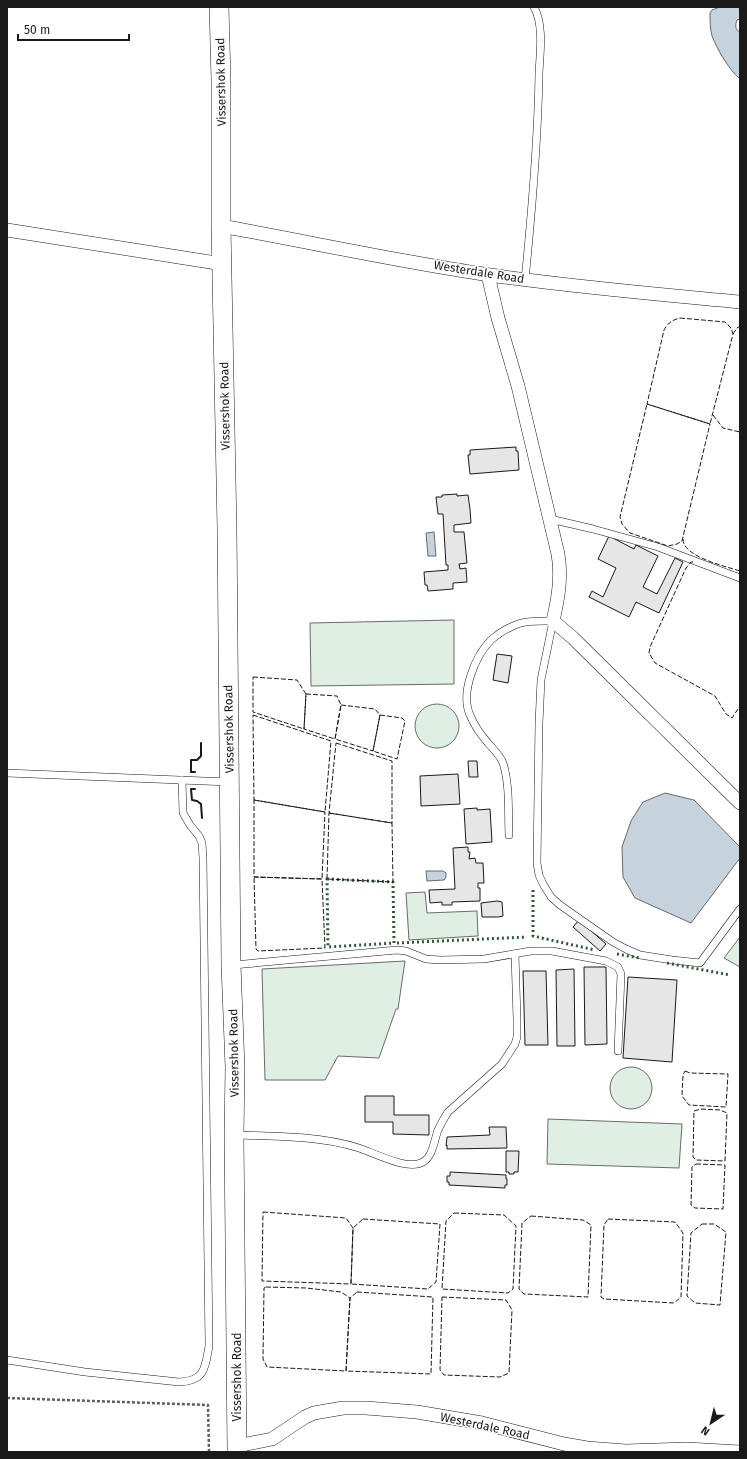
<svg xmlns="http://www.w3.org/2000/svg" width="747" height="1459" font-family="'Fira Sans',sans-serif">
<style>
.green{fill:#e0efe3;stroke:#6a6a6a}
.water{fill:#c6d2dc;stroke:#6a6a6a}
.building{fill:#e6e6e6;stroke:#1a1a1a}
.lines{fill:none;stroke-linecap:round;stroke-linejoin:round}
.lane-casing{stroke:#1a1a1a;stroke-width:8}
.street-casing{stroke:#1a1a1a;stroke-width:14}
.secondary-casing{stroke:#1a1a1a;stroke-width:20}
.path{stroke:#5f5f5f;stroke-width:2.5;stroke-dasharray:3 2;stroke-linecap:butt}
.lane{stroke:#fff;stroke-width:7}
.street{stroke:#fff;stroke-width:13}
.secondary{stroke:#fff;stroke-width:19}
.hedge{stroke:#2b5a34;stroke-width:3;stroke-dasharray:2 3;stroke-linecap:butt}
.fence{stroke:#1a1a1a;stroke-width:1;stroke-dasharray:5 2;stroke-linecap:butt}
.wall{stroke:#1a1a1a;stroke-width:2}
.labels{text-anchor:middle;stroke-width:3;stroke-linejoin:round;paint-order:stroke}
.street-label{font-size:12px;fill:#1a1a1a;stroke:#fff}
</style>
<rect width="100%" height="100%" fill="#fff"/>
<g class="green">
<path d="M454 620V684L311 686 310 623Z"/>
<circle cx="437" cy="726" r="22"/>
<path d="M425 892 427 913 477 911 478 936 409 940 406 893Z"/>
<path d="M740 937V967L724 958Z"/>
<path d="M405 961 398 1009H396L379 1058 338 1056 325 1080H265L262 969Z"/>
<circle cx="631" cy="1088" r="21"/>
<path d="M548 1119 682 1124 679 1168 547 1164Z"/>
</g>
<g class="water">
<path d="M720 7H735L740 8V19L737 20C735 25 735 30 740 32V79C729 70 717 49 712 36 710 28 710 21 710 13L712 10Z"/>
<path d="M434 532 436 556H428L426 533Z"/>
<path d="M665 793 694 800 740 847V858L691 923 635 898 623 877 622 847 631 821 643 802Z"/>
<path d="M426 871H443L446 873V877L444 880 427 881Z"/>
</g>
<g class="building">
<path d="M516 447V451H518L519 470 470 474 468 455H470V450Z"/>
<path d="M457 494V496L468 495 470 509 471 523 454 525V532H464L467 563 459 564 460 569 466 568 467 582 453 583V589L428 591 427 585H425L424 572 448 570V565H446L443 514H438L436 497H442V495Z"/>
<path d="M609 536 634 549 636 545 658 556 643 587 657 594 675 558 683 562 659 613 636 602 629 617 589 597 592 591 603 597 616 568 598 559Z"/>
<path d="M497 654 512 656 508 683 493 680Z"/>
<path d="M468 761H477L478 777H469Z"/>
<path d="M458 774 460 804 421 806 420 776Z"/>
<path d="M477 808V810L490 809 492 842 466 844 464 809Z"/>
<path d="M468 847V852H470L469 859 475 858 476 863H483L484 883H478V888H480V901L452 902V905H442V902L430 903 429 890 455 889 453 848Z"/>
<path d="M497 901 502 902 503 916 498 917H482L481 903Z"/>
<path d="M579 920 606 944 600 951 573 927Z"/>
<path d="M584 967H606L607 1044 585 1045Z"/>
<path d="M574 969 575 1046H557L556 970Z"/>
<path d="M523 971H546L548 1045H525Z"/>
<path d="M628 977 677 980 672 1062 623 1058Z"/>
<path d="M365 1096H394V1115H429V1135L393 1134V1122H365Z"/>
<path d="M489 1127H506L507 1148 447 1149V1145L446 1146 447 1137 490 1135Z"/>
<path d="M506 1151H519L518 1172H514V1174H509V1172H506Z"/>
<path d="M450 1172 506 1175V1179H507V1185H505V1188L449 1185V1182H447V1176H450Z"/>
</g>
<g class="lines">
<defs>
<g id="lane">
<path d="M525 280C532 210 538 143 539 73 540 53 544 25 534 7"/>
<path d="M550 519 593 529 658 547 740 578"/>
<path d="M7 773 229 782"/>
<path d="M509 835C508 811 510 785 503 763 500 755 493 749 488 743 481 735 474 725 470 715 460 693 475 656 491 640 497 635 504 630 511 627 524 620 539 621 553 621L541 680 539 723 537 863 539 875 543 884 551 897 560 905 613 942 626 949 640 955 672 960 700 963 740 909"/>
<path d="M233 965 397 950 406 951 426 959 440 960 484 959 531 951H552L606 961 618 967 621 974 618 1051"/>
<path d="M235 1135C275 1136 321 1136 359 1148 374 1153 408 1171 423 1162 433 1156 434 1141 438 1130 441 1124 444 1118 448 1112L502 1064 515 1044 517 1037V1019L515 954"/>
<path d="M7 1360 85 1372 179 1382C205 1381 205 1368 209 1346L203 858 202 843 199 836 190 825 183 813 182 780"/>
</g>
<g id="street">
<path d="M221 226C311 242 400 262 490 275 573 287 656 294 740 302"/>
<path d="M7 230 223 264"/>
<path d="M488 275 498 318 518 386 558 554C562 577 558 599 553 621L573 638 740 803"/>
<path d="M237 1446 272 1439 305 1417 314 1413 343 1408H366L417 1412 482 1423 564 1444 587 1448 626 1451 687 1449 740 1452"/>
</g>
<path id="secondary" d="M219 7 221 80V226L227 529 231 965 235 1067 234 1135 237 1452"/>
</defs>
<use href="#lane" class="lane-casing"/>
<use href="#street" class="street-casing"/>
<use href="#secondary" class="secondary-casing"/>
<path class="path" d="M7 1398 208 1405 209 1452"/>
<use href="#lane" class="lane"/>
<use href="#street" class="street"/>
<use href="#secondary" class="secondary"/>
<g class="hedge">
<path d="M327 879 393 882 394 943 328 947Z"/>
<path d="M533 890V936L595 950"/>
<path d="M397 943 527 937"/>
<path d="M617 954 640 958"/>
<path d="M667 963 730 975"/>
</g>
<g class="fence">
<path d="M680 318 725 322 731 328 733 334 710 424 647 404 664 330C668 323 672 320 680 318Z"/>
<path d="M733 334 737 328 740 326"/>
<path d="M647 404 710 424 682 541 677 544 668 546 630 533 622 524 620 517Z"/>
<path d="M713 415 723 428 740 432"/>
<path d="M683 539C683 557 725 566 740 571"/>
<path d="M693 562H691L686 568 650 647 649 653 655 663 715 696 726 714 732 718 740 706"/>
<path d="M253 677 297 680 306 694 304 729 253 712Z"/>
<path d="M306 694 337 696 341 705 335 739 304 729Z"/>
<path d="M341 705 375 709 380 715 373 751 335 739Z"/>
<path d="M253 715 331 741 325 812 254 800Z"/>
<path d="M380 715 402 718 405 721 397 759 373 751Z"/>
<path d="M336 743 392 761V823L329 813Z"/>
<path d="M254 800 325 812 322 879 254 877Z"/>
<path d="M329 813 392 823 393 882 327 879Z"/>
<path d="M254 877 322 879 325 948 258 951 256 949Z"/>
<path d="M685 1071 690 1073 728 1074 726 1107 689 1105 682 1096 683 1075Z"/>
<path d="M701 1109 720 1110 727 1113 725 1161 696 1160 693 1157 694 1111Z"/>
<path d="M696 1164 725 1165 723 1209 695 1208 691 1205 692 1167Z"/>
<path d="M263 1212 346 1218 353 1228 351 1284 262 1281Z"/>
<path d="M454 1213 504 1215 516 1226 513 1289 508 1293 442 1289 446 1221Z"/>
<path d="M531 1216 583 1220 591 1225 588 1297 524 1294 519 1289 522 1223Z"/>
<path d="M363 1219 440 1224 436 1282 428 1289 351 1284 353 1228Z"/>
<path d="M608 1219 675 1222 683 1233 681 1297 674 1303 604 1299 601 1297 604 1225Z"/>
<path d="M702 1224H714L726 1232 720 1305 695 1303 687 1296 691 1233Z"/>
<path d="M266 1287 306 1288 341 1292 350 1298 346 1371 267 1367 263 1359 264 1288Z"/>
<path d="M357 1292 433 1297 431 1374 346 1371 350 1298Z"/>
<path d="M442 1297 506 1300 512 1310 509 1373 500 1377 444 1375 440 1370Z"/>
</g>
<g class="wall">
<path d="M195 772H191V760H197L201 756V743"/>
<path d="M195 789H191L192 800 197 801 201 804 202 818"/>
</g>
</g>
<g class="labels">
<g class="street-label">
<text transform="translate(221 82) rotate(-91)" y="4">Vissershok Road</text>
<text transform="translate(479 272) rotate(9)" y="4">Westerdale Road</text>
<text transform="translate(225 406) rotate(-91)" y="4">Vissershok Road</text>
<text transform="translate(229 729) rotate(-91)" y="4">Vissershok Road</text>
<text transform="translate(234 1053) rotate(-91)" y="4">Vissershok Road</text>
<text transform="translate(237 1377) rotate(-90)" y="4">Vissershok Road</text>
<text transform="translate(485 1426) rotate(12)" y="4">Westerdale Road</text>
</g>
</g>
<rect width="747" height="1459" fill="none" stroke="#1a1a1a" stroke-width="16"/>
<g transform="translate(711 1423) rotate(215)" stroke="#ffffff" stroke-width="3" paint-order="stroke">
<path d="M0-3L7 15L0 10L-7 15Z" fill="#1a1a1a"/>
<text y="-6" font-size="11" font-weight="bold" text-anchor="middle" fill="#1a1a1a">N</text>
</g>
<path d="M18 34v6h111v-6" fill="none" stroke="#1a1a1a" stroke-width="2"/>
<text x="24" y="34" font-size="12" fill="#1a1a1a" stroke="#ffffff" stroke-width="3" paint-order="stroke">50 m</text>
</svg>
